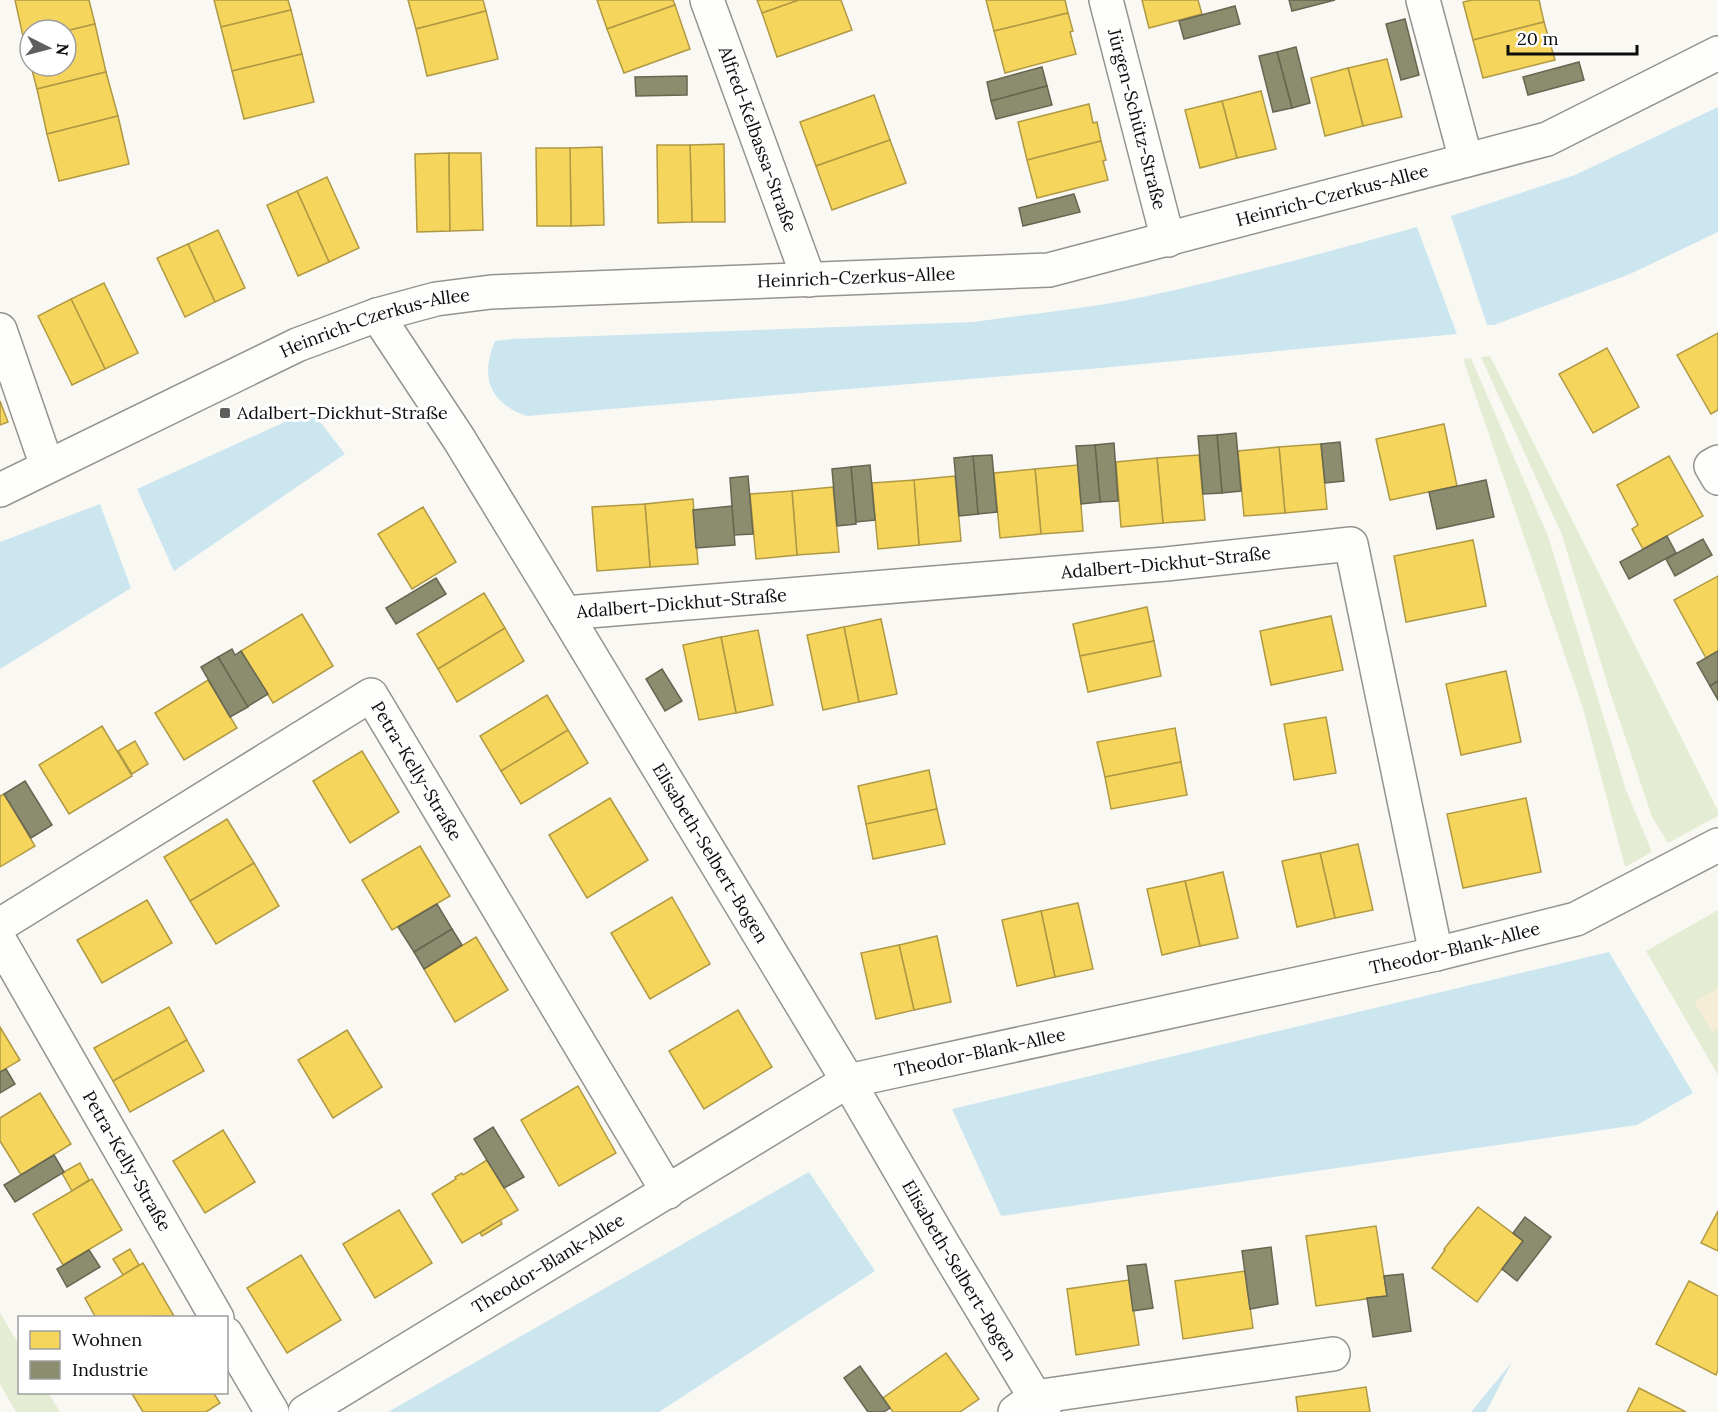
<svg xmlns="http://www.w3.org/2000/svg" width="1718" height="1412" font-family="Lora,serif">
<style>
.green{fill:#e5ecd4}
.sand{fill:#f6edd6}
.water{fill:#cce6f0}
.homes{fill:#f6d55c;stroke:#b09944;stroke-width:1.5}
.industry{fill:#8c8c6e;stroke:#666651;stroke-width:1.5}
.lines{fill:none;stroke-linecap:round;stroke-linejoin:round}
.street-casing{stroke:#949390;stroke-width:36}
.street{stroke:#fefefd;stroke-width:33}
.poi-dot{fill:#605f5d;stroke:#fff;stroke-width:2}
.labels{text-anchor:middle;stroke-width:6;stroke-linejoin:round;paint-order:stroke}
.street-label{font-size:18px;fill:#0d0d0d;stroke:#fff}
.poi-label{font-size:18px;fill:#0d0d0d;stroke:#fff;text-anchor:start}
</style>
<rect width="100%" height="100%" fill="#faf8f2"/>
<g class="green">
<path d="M1490 356 1718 811V816L1668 843 1652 817 1609 689 1562 535 1481 357Z"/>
<path d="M1471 358 1548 536 1626 790 1652 852 1625 867 1583 708 1463 359Z"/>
<path d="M1718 910V1075L1646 951Z"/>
<path d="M0 1313 19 1345 20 1392 48 1393 60 1412H16L0 1384Z"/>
</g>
<path class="sand" d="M1718 989V1029L1712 1032 1694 1001Z"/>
<g class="water">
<path d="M1718 107V232L1630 274 1494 325H1487L1451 216 1575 175Z"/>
<path d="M1417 227 1457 334 1101 368 527 416C489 403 480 377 495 341L511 339 973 322C1031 314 1091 308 1148 296 1239 276 1328 252 1417 227Z"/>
<path d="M311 410 345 454 174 571 137 489Z"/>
<path d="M100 504 131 588 0 669V542Z"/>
<path d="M1609 952 1693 1093 1637 1125 1001 1216 952 1109Z"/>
<path d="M809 1172 875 1271 659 1412H388Z"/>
<path d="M1512 1362 1486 1412H1471Z"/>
</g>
<g class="homes">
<path d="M15 0H89L95 24 66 31 30 30V40L24 41Z"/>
<path d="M214 0H288L291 10 221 27Z"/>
<path d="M408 0H483L486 11 416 29Z"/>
<path d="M597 0H673L675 5 607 29Z"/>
<path d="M757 0H799L762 13Z"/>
<path d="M799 0H841L852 30 777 57 762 13Z"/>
<path d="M986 0H1065L1068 13 994 31Z"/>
<path d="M1142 0H1198L1202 14 1149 28Z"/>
<path d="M1472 0H1539L1544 22 1473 40 1463 2Z"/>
<path d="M675 5 690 49 624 73 607 29Z"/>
<path d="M291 10 302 54 232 71 221 27Z"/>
<path d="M486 11 498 59 427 76 416 29Z"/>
<path d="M1068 13 1073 31 1070 32 1076 54 1005 73 994 31Z"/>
<path d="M1544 22 1555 60 1483 78 1473 40Z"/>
<path d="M95 24 106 72 37 89 31 66H66V31Z"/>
<path d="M30 40V63L24 41Z"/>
<path d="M302 54 314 102 244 119 232 71Z"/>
<path d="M1387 59 1402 117 1363 126 1348 68Z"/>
<path d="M1348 68 1363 126 1325 136 1311 78Z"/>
<path d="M106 72 118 116 47 134 37 89Z"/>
<path d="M1261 91 1276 149 1237 158 1222 101Z"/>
<path d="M874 95 890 140 816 166 800 122Z"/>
<path d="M1222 101 1237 158 1200 168 1185 110Z"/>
<path d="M1089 104 1093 123 1097 122 1101 141 1027 160 1018 122Z"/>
<path d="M118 116 129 164 59 181 47 134Z"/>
<path d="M890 140 906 183 832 210 816 166Z"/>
<path d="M1101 141 1106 160 1103 161 1108 180 1037 198 1027 160Z"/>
<path d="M724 144 725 222H692L690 145Z"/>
<path d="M657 145H690L692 222 658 223Z"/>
<path d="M602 147 604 225 571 226 570 148Z"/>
<path d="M536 148H570L571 226H537Z"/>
<path d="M449 153 450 231 417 232 415 154Z"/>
<path d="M449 153H481L483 230 450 231Z"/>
<path d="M327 177 359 248 329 262 297 191Z"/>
<path d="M297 191 329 262 298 276 267 205Z"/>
<path d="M218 230 245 288 215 302 188 244Z"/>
<path d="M188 244 215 302 185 317 157 258Z"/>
<path d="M104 283 138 353 105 369 71 299Z"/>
<path d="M71 299 105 369 72 385 38 316Z"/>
<path d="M1718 333V410L1711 414 1677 355Z"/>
<path d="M1607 348 1639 407 1593 433 1559 374Z"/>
<path d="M0 401 8 422 0 425Z"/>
<path d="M1444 424 1457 486 1390 500 1376 439Z"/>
<path d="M1321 444 1327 509 1285 513 1279 447Z"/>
<path d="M1279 447 1285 513 1244 516 1238 451Z"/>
<path d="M1199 455 1205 520 1163 523 1157 458Z"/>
<path d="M1669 456 1703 516 1643 549 1632 529 1638 525 1617 485Z"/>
<path d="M1157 458 1163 523 1121 527 1116 462Z"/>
<path d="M1078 465 1083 531 1041 534 1035 469Z"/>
<path d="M1035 469 1041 534 1000 538 994 473Z"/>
<path d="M955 476 961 541 919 545 914 480Z"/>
<path d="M914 480 919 545 878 549 872 483Z"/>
<path d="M833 487 839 552 797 555 792 491Z"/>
<path d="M792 491 797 555 756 559 750 494Z"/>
<path d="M693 499 698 564 650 567 645 504Z"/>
<path d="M645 504 650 567 597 571 592 507Z"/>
<path d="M423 507 456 562 412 589 378 534Z"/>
<path d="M1473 540 1486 606 1406 622 1394 556Z"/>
<path d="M1718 576V651L1706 658 1674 600Z"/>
<path d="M484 593 505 628 438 669 417 634Z"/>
<path d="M1147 607 1154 641 1080 656 1073 624Z"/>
<path d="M302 614 333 666 273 703 241 651Z"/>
<path d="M1331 616 1343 670 1271 685 1260 631Z"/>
<path d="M881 619 897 694 859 702 844 627Z"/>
<path d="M844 627 859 702 823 710 807 635Z"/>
<path d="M505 628 524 661 457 702 438 669Z"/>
<path d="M758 630 773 705 736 713 721 637Z"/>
<path d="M721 637 736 713 699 720 683 645Z"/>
<path d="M1154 641 1161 676 1088 692 1080 656Z"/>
<path d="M1506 671 1521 742 1461 755 1446 684Z"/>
<path d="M208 680 237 728 184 760 155 713Z"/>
<path d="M547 695 568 730 501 771 480 736Z"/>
<path d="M1326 717 1336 773 1294 780 1284 724Z"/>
<path d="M102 726 132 776 69 814 39 765Z"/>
<path d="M1175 728 1181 762 1105 777 1097 742Z"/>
<path d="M568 730 588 763 521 804 501 771Z"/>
<path d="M135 741 148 764 132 774 118 751Z"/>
<path d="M362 751 399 812 350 843 313 781Z"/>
<path d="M1181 762 1187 795 1111 809 1105 777Z"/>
<path d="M929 770 937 809 866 824 858 786Z"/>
<path d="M4 794 35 846 0 867V796Z"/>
<path d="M610 798 648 860 587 898 549 835Z"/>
<path d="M1526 798 1541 872 1463 888 1447 814Z"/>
<path d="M937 809 945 844 873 859 866 824Z"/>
<path d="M227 819 254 863 190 901 164 857Z"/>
<path d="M1358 844 1373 910 1335 918 1320 853Z"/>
<path d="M420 846 450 896 392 930 362 880Z"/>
<path d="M1320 853 1335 918 1297 927 1282 861Z"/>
<path d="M254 863 279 906 216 944 190 901Z"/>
<path d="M1223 872 1238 938 1200 946 1185 881Z"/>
<path d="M1185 881 1200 946 1162 955 1147 889Z"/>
<path d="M672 897 710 964 650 999 611 933Z"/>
<path d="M147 900 172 943 102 983 77 940Z"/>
<path d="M1078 903 1093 969 1055 977 1041 911Z"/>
<path d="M1041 911 1055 977 1017 986 1002 920Z"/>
<path d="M937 936 951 1002 914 1010 899 945Z"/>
<path d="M476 937 508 990 455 1022 424 969Z"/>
<path d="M899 945 914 1010 876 1019 861 953Z"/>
<path d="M169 1007 187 1040 113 1081 94 1048Z"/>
<path d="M738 1010 772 1067 704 1109 669 1051Z"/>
<path d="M0 1027 20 1060 0 1072Z"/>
<path d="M347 1030 382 1087 333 1118 298 1060Z"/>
<path d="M187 1040 204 1071 130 1112 113 1081Z"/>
<path d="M578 1086 616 1153 559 1186 521 1120Z"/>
<path d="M40 1093 71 1144 21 1175 0 1141V1118Z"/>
<path d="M223 1130 255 1182 205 1213 173 1161Z"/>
<path d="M487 1160 518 1210 462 1243 432 1194 456 1179 455 1177 462 1173 463 1175Z"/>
<path d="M80 1163 89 1180 72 1191 62 1173Z"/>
<path d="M92 1179 122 1230 63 1265 33 1214Z"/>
<path d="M1478 1207 1523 1241 1477 1302 1432 1268 1445 1250 1444 1249Z"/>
<path d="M399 1210 432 1263 375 1298 343 1244Z"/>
<path d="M1718 1211V1251L1701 1243Z"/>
<path d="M500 1220 502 1224 482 1236 480 1233Z"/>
<path d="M1376 1226 1387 1296 1316 1306 1306 1236Z"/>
<path d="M130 1249 139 1265 123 1275 113 1259Z"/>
<path d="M301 1255 341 1320 287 1353 247 1288Z"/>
<path d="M143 1263 174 1316 96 1318 85 1298Z"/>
<path d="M1245 1271 1253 1328 1183 1339 1175 1281Z"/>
<path d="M1129 1280 1139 1345 1076 1355 1067 1289Z"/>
<path d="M1689 1281 1718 1296V1370L1716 1375 1656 1344Z"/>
<path d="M946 1353 979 1399 960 1412H893L883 1398Z"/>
<path d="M1366 1387 1370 1412H1298L1296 1397Z"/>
<path d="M1639 1388 1686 1412H1627Z"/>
<path d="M131 1392H213L220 1403 206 1412H143Z"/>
</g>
<g class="industry">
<path d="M1289 0H1335L1292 11Z"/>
<path d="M1235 6 1240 24 1184 39 1179 21Z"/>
<path d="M1405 19 1419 75 1401 80 1386 24Z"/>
<path d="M1296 47 1310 103 1292 108 1277 52Z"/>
<path d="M1277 52 1292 108 1273 112 1259 56Z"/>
<path d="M1579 62 1584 80 1528 95 1523 77Z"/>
<path d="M1042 67 1047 86 991 101 987 82Z"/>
<path d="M687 76V95L636 96 635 77Z"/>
<path d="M1047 86 1052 105 996 119 991 101Z"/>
<path d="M1074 194 1080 212 1023 226 1019 208Z"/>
<path d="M1236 433 1241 491 1222 493 1217 435Z"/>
<path d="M1217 435 1222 493 1203 494 1198 436Z"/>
<path d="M1340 442 1344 481 1325 483 1321 444Z"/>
<path d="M1114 443 1118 501 1100 502 1095 445Z"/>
<path d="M1095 445 1100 502 1081 504 1076 446Z"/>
<path d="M992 455 997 512 978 514 973 456Z"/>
<path d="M973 456 978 514 959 516 954 458Z"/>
<path d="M870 465 875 520 856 522 851 467Z"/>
<path d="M851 467 856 524 837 526 832 469Z"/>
<path d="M748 476 753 534 734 535 730 478Z"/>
<path d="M1486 480 1494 517 1437 529 1429 492Z"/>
<path d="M732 506 735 545 696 548 693 510Z"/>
<path d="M1667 536 1676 553 1629 579 1620 562Z"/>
<path d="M1703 539 1712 555 1675 576 1666 559Z"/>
<path d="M436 578 446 594 396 624 386 608Z"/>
<path d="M232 649 235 655 241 651 268 694 247 707 218 657Z"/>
<path d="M1718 651V681L1710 686 1697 663Z"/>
<path d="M218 657 248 707 230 717 201 667Z"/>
<path d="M662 669 682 701 665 711 646 679Z"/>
<path d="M1718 681V700L1710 686Z"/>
<path d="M25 781 52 825 31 838 4 794Z"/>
<path d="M437 904 452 929 414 952 398 927Z"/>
<path d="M452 929 462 945 424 969 414 952Z"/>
<path d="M6 1069 15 1084 0 1093V1072Z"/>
<path d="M493 1127 524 1177 504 1188 474 1139Z"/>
<path d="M54 1155 64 1172 15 1202 4 1185Z"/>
<path d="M1525 1217 1551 1237 1517 1281 1502 1269 1523 1241 1513 1233Z"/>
<path d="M1271 1247 1278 1304 1250 1309 1242 1251Z"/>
<path d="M89 1250 100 1267 67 1287 57 1269Z"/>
<path d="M1146 1264 1153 1308 1133 1311 1127 1266Z"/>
<path d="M1403 1274 1411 1331 1373 1337 1367 1298 1387 1296 1384 1276Z"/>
<path d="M860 1366 890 1408 884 1412H868L844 1378Z"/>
</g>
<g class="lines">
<defs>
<g id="street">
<path id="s1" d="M707 0 809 280"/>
<path id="s2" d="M1106 0 1168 240"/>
<path d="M1423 0 1466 160"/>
<path id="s3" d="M377 315 459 439 565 613 848 1081 944 1246 1044 1412"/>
<path d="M0 330 47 466"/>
<path d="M1718 462 1711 466 1718 478"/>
<path id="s4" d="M0 490 297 345 377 315 436 299 491 292 1049 270 1547 139 1718 53"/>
<path id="s5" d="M565 613 1166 564 1351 544 1436 954"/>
<path id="s6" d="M0 925 371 695 668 1192"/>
<path id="s7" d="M0 941 217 1318"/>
<path d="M226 1334 272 1412"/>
<path id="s8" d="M305 1412 848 1081 1436 954 1576 919 1718 845"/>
<path d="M1015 1412 1035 1397 1333 1354"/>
</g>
</defs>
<use href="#street" class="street-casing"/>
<use href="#street" class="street"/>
</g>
<rect class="poi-dot" x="219" y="407" width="12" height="12" rx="3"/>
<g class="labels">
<g class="street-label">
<text dy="6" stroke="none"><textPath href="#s2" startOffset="123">Jürgen-Schütz-Straße</textPath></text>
<text dy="6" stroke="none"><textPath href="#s1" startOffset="148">Alfred-Kelbassa-Straße</textPath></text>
<text dy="6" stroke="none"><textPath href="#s4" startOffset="1384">Heinrich-Czerkus-Allee</textPath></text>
<text dy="6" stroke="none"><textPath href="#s4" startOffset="898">Heinrich-Czerkus-Allee</textPath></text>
<text dy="6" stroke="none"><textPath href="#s4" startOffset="412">Heinrich-Czerkus-Allee</textPath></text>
<text dy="6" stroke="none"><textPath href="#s5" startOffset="603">Adalbert-Dickhut-Straße</textPath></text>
<text dy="6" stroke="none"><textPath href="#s5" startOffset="117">Adalbert-Dickhut-Straße</textPath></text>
<text dy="6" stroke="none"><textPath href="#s6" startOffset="525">Petra-Kelly-Straße</textPath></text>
<text dy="6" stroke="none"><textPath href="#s3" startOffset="633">Elisabeth-Selbert-Bogen</textPath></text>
<text dy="6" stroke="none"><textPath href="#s8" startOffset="1257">Theodor-Blank-Allee</textPath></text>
<text dy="6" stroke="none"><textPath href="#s8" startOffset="771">Theodor-Blank-Allee</textPath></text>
<text dy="6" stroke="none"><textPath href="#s7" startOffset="254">Petra-Kelly-Straße</textPath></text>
<text dy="6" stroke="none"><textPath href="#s8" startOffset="285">Theodor-Blank-Allee</textPath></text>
<text dy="6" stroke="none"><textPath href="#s3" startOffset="1119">Elisabeth-Selbert-Bogen</textPath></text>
</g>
<g class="poi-label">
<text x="237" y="419">Adalbert-Dickhut-Straße</text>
</g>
</g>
<rect x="18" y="1316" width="210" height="78" fill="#ffffff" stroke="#9e9e9e" stroke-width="1.5"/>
<rect x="30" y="1331" width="30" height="18" fill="#f6d55c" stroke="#9e9e9e" stroke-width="1.5"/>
<text x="72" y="1346" font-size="18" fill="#0d0d0d">Wohnen</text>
<rect x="30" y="1361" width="30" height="18" fill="#8c8c6e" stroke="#9e9e9e" stroke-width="1.5"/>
<text x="72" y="1376" font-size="18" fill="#0d0d0d">Industrie</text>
<g transform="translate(48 48) rotate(96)"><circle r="28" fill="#ffffff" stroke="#9e9e9e" stroke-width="1.5"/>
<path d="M0-4.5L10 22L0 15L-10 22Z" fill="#605f5d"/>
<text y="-9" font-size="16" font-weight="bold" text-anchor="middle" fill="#0d0d0d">N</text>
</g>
<path d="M1508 45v9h129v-9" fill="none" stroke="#0d0d0d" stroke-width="3"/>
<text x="1517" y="45" font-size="18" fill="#0d0d0d" stroke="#ffffff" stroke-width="4.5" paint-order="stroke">20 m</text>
</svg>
